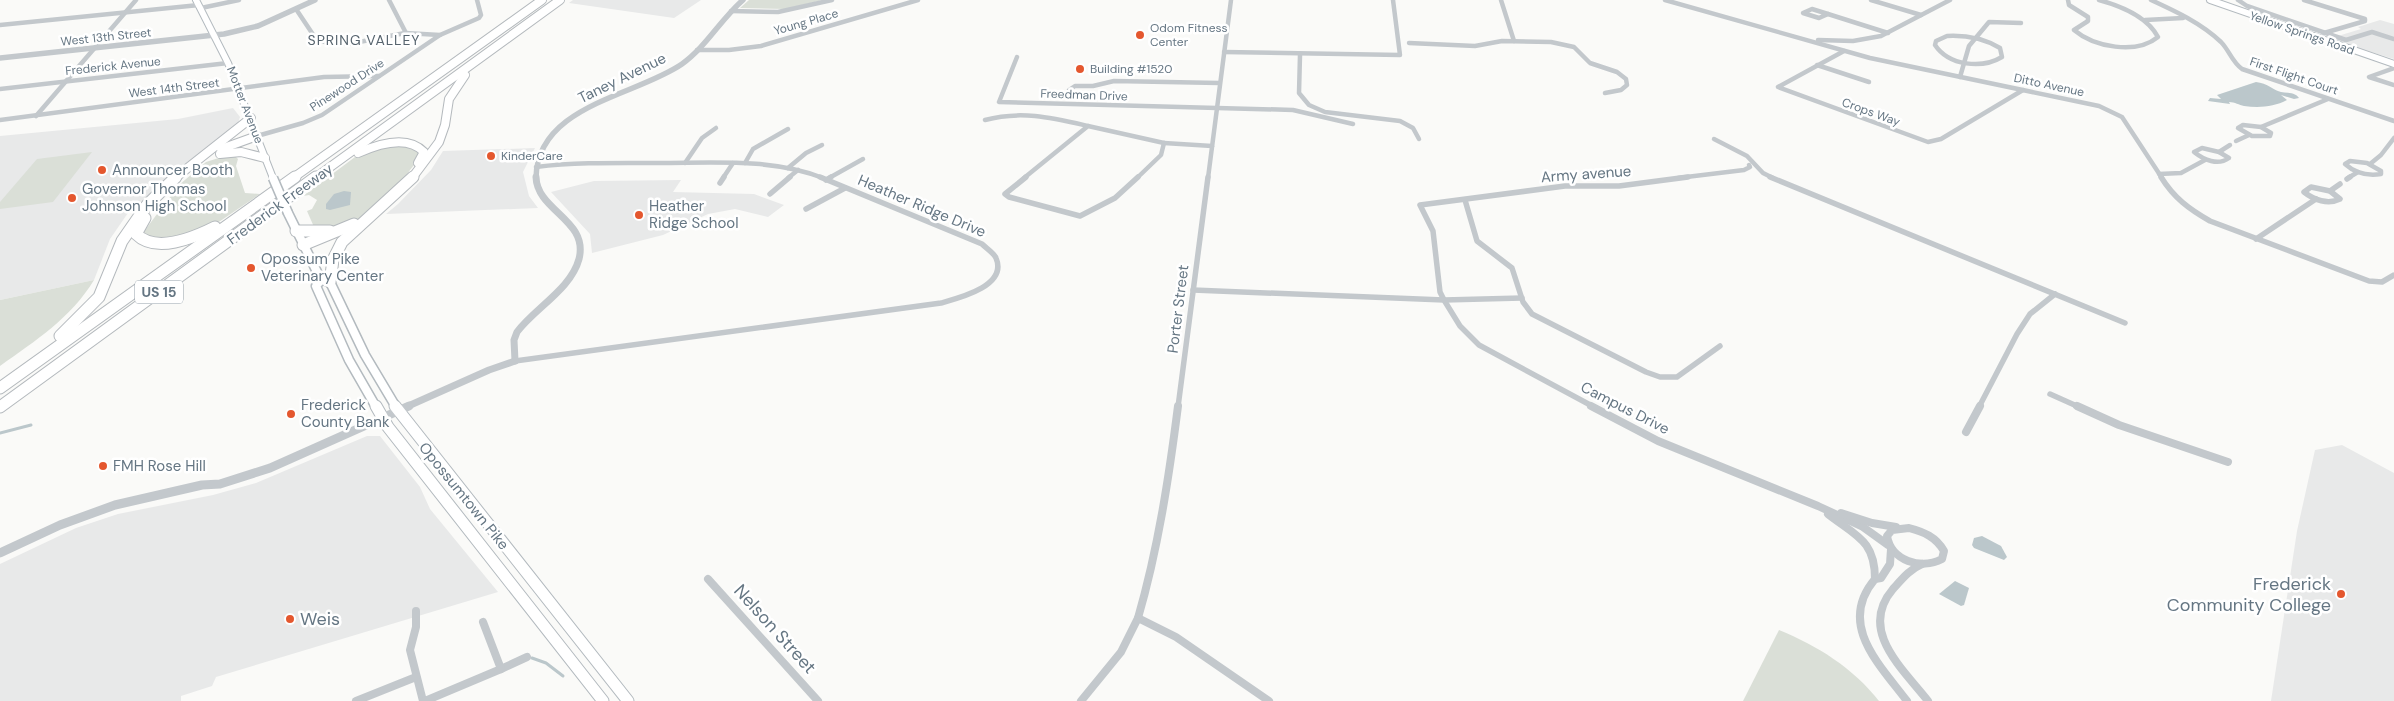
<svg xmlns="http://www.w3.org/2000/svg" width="2394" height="701" font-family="'DM Sans',sans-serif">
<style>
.built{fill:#e8e9e9}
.green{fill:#dadfd7}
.water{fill:#bbc7cb}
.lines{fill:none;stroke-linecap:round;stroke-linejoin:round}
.stream{stroke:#bbc7cb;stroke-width:3}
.secondary-far2-casing{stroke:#b3babf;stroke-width:8}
.secondary-far1-casing{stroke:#b3babf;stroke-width:11}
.secondary-casing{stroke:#b3babf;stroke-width:13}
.motorway-far1-casing{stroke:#b4b9bd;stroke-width:10}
.motorway-casing{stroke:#b4b9bd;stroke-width:13}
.minor-far2{stroke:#c3c8cc;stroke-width:4.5}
.minor-far1{stroke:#c3c8cc;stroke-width:5.5}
.minor{stroke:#c3c8cc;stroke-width:8}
.tertiary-far2{stroke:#c3c8cc;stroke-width:5.5}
.tertiary-far1{stroke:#c3c8cc;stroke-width:7}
.tertiary{stroke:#c3c8cc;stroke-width:9}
.secondary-far2{stroke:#fff;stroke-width:6}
.secondary-far1{stroke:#fff;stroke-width:8}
.secondary{stroke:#fff;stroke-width:11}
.motorway-far1{stroke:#fff;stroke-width:8}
.motorway{stroke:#fff;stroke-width:11}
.secondary-bridge-casing{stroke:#b3babf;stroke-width:11;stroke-linecap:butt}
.secondary-bridge{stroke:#fff;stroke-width:8}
.poi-dot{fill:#e4572e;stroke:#fff;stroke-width:2}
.labels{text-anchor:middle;stroke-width:5;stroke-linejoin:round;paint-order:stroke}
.far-street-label{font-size:12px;fill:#657683;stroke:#fff}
.far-poi-label{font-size:12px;fill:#657683;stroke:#fff;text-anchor:start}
.far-neighbourhood-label{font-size:14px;letter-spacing:1px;fill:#57646e;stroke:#fff}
.shield{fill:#fff;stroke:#939fa8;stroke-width:1}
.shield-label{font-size:14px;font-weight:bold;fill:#657683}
.street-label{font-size:15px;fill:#657683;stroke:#fff}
.poi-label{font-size:15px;fill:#657683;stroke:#fff;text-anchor:start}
.near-poi-label{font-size:18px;fill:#657683;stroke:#fff;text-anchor:end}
.near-street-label{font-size:18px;fill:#657683;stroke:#fff}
</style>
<rect width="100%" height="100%" fill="#fafaf8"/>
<g class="built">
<path d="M573 0H701L674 18 569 3Z"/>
<path d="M2380 20 2394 24V59L2328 39 2361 29 2358 27Z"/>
<path d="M233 108 240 117 237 126 130 210 110 239 94 280 0 300V136L178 119Z"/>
<path d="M535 148 523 172 529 196 538 208 386 214 398 204 431 170 443 151Z"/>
<path d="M681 180 673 192 754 194 784 205 768 217 735 209 708 214 663 235 592 253 590 234 551 192 594 181Z"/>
<path d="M367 436H380L420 487 430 509 498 592 216 677 212 686 181 696V701H0V564L76 528 118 514 213 495 256 483Z"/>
<path d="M2342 445 2394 473V701H2271L2297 531 2315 450Z"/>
</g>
<g class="green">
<path d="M749 0H823L785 9 740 8Z"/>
<path d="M414 145 421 155C405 179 375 213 348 225 338 229 325 227 314 227L307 211 312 209 317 200 309 195 303 196 359 154 381 146Z"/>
<path d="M92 152 53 202 0 209V202L37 159Z"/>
<path d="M228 155 235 156 238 159 236 166 245 193 260 194 207 230 165 241 142 234 179 185 206 162Z"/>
<path d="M94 280C71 318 35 341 0 366V300Z"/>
<path d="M1779 630C1818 646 1853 668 1879 701H1743Z"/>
</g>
<g class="water">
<path d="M2256 82C2267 83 2275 91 2281 92 2287 93 2295 92 2299 98L2294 99 2281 95 2287 100C2274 107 2259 108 2244 106 2239 105 2235 102 2229 102L2230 104 2208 101 2210 98 2221 99 2217 95Z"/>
<path d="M344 191 351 192 350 205 330 210 326 209V204L334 194Z"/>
<path d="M1982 536 2001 546 2007 557 2004 560 1974 548 1972 545 1974 538Z"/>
<path d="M1955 581 1969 588 1964 605 1961 606 1939 594Z"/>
</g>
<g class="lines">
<g class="stream">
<path d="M0 433 31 425"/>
<path d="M532 658 546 663 563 676"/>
</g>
<defs>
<g id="secondary-far2">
<path d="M196 0 228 63 273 178"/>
<path d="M2210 0 2394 64"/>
</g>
<g id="secondary-far1">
<path d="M288 213 321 280"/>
<path d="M321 280 330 282 365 355 396 407"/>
<path d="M321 280 316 286 349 360 376 407"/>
</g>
<g id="secondary">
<path d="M376 406 388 427 603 701"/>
<path d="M395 406 628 701"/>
</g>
<g id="motorway-far1">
<path d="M221 149 257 136"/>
<path d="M358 153C378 144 407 134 424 152L418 163"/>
<path d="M220 154 241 152 265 158"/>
<path d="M175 178 251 118"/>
<path d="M293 178 542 0"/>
<path d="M315 178 560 0"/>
<path d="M412 178 439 142 445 125 449 99 465 75"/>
</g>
<g id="motorway">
<path d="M145 218 136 234C156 254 193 238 215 227"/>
<path d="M296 231H330"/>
<path d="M303 245 354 224"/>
<path d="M330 282 333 260 342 242 413 177"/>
<path d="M60 336 99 297 122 241 147 205 176 177"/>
<path d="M0 388 295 177"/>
<path d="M0 407 316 177"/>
</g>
</defs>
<use href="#secondary-far2" class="secondary-far2-casing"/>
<use href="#secondary-far1" class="secondary-far1-casing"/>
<use href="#secondary" class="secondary-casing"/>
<use href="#motorway-far1" class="motorway-far1-casing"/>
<use href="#motorway" class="motorway-casing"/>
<g class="minor-far2">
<path d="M389 0 406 33"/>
<path d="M1501 0 1514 41"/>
<path d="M1665 0 1870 58 2099 106 2122 117 2162 178"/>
<path d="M1871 0 1921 15"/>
<path d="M2068 0 2069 5 2088 17V21L2074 30C2094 47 2136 55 2158 37 2147 16 2121 6 2099 0"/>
<path d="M2151 0C2175 11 2201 23 2221 42 2229 50 2232 62 2242 69L2394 121"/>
<path d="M2238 0 2247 6 2346 40 2372 32 2394 39"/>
<path d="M2304 0 2365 19V21L2324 33"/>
<path d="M201 8 239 0"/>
<path d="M296 9 316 39 327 43 349 44 405 33 440 35"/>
<path d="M1812 9 1828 14 1819 18 1803 13Z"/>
<path d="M731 11 778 12 832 0"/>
<path d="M1828 14 1888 33"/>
<path d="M2145 20 2183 18"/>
<path d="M0 25 199 5"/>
<path d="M1947 36C1966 35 1983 38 2000 48L2002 57C1982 69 1949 66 1935 45L1936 41Z"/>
<path d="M1818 40 1853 41 1881 36 1950 0"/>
<path d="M1409 43 1475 46 1502 41 1551 42 1574 47 1590 63 1617 72 1626 79 1627 85 1621 90 1605 93"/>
<path d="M697 50H729L761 46 918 0"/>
<path d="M1844 51 1778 87 1928 142 1941 139 2023 90"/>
<path d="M1224 52 1400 55 1393 0"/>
<path d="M1300 55 1299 93 1309 105 1325 112 1400 121 1413 128 1419 139"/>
<path d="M1017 57 999 102 1293 110 1353 124"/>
<path d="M1817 65 1869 82"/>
<path d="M2394 68 2369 77 2394 85"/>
<path d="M1960 77 1969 46 1989 22 2021 23"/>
<path d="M0 89 228 63"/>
<path d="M1069 90 1075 86H1093L1114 81 1219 83"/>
<path d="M36 116 136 0"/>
<path d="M0 120 324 77 379 76"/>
<path d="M985 120C1021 110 1053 118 1088 126"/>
<path d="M2243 125 2261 127 2271 133 2270 136H2252L2238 128Z"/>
<path d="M2261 127 2328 99"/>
<path d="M257 136 303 123 322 115 440 35 479 18 481 15 477 0"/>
<path d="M1714 139 1747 156 1763 173 1773 178"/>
<path d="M2236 141 2249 135"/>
<path d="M1164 143 1212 146"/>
<path d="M2202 148 2219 152 2229 158C2218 166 2204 160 2194 152Z"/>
<path d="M2219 152 2230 145"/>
<path d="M2350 161 2367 163 2381 171V174C2368 176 2355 173 2345 164Z"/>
<path d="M685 163 702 138 716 128"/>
<path d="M745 163 753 149 788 129"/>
<path d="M2370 164 2381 155 2394 138"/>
<path d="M536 167C577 162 618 163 659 163 713 163 772 158 823 178"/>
<path d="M788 168 806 153 822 145"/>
<path d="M2159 174 2181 173 2205 160"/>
<path d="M723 178 733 163"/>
<path d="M788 178 798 170"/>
<path d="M829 178 863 159"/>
<path d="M1024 178 1088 126 1164 143"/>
<path d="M1137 178 1161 155 1164 143"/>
<path d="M1208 178 1231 0"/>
<path d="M1678 178 1744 170 1750 167 1749 165"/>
<path d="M2348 178 2358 172"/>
</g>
<g class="minor-far1">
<path d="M1026 177 1005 194 1009 197 1080 216 1115 198 1138 177"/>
<path d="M1770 177 2125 323"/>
<path d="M2161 177C2174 198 2189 209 2210 221L2369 281 2382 282 2394 275"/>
<path d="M2347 179 2350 177"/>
<path d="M826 180 831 177"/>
<path d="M720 183 724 177"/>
<path d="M2311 187 2330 191 2340 199C2328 205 2314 200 2304 192Z"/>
<path d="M2330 191 2340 184"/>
<path d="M770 194 790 177"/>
<path d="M1465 200 1477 241 1512 268 1523 302 1532 314 1646 372 1660 377H1677L1720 346"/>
<path d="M806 209 845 188"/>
<path d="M2256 239 2316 199"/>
<path d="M1193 290 1444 300 1460 326 1479 345 1594 407"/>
<path d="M1522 298 1444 300 1440 292 1433 231 1420 205 1565 186H1619L1688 177"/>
<path d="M515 361 941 303C959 298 1008 286 996 258 994 253 986 248 982 244L820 177"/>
<path d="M2050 394 2079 407"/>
<path d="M1178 407 1208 177"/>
<path d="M1979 407 2017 334 2030 314 2055 294"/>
</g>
<g class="minor">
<path d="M1591 406 1658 441 1818 506 1863 527 1888 545"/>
<path d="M2077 406 2119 425 2228 462"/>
<path d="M1966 432 1980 406"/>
<path d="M1841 513 1872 523 1896 527"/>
<path d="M1828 514C1856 536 1875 540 1875 579"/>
<path d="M1909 528C1924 532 1936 537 1944 551L1942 559C1921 570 1891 561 1887 536L1892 530Z"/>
<path d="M1891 549 1890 564 1881 578 1875 579C1837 624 1879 664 1907 701"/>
<path d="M1922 564C1910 569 1902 579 1893 589 1858 630 1902 668 1928 701"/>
<path d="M708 579 818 701"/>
<path d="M416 611V627L410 650 423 701"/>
<path d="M1138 618C1158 549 1169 477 1178 406"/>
<path d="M501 669 527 657"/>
<path d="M356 701 416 677"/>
<path d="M425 701 501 669 483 622"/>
<path d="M1081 701 1121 652 1138 618 1176 637 1269 701"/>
</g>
<g class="tertiary-far2">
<path d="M0 58 224 34 258 26 315 0"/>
<path d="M536 178C537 105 636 96 682 64 706 47 721 19 743 0"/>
</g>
<g class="tertiary-far1">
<path d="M515 361 514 340 517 332C535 308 571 289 579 259 589 220 537 211 536 177"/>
<path d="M406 407 489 370 515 361"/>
</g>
<path class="tertiary" d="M0 553 60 525 115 505 202 485 220 484 270 468 409 406"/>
<use href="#secondary-far2" class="secondary-far2"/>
<use href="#secondary-far1" class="secondary-far1"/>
<use href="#secondary" class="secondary"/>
<use href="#motorway-far1" class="motorway-far1"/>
<use href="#motorway" class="motorway"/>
<defs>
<path id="secondary-bridge" d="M273 178 288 213"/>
</defs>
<use href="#secondary-bridge" class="secondary-bridge-casing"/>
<use href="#secondary-bridge" class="secondary-bridge"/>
</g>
<g class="poi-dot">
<circle cx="1140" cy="35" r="5"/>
<circle cx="1080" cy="69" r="5"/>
<circle cx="491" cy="156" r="5"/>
<circle cx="102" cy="170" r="5"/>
<circle cx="72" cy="198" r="5"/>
<circle cx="639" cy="215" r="5"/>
<circle cx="251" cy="268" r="5"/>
<circle cx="291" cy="414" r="5"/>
<circle cx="103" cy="466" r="5"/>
<circle cx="2341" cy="594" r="5"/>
<circle cx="290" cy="619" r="5"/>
</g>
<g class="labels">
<g class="far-street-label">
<text transform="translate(806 22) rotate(-16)" y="4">Young Place</text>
<text transform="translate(2302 33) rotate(19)" y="4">Yellow Springs Road</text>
<text transform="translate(106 37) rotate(-6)" y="4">West 13th Street</text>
<text transform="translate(113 66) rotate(-6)" y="4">Frederick Avenue</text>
<text transform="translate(2294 76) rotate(19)" y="4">First Flight Court</text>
<text transform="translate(347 85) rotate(-33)" y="4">Pinewood Drive</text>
<text transform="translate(2049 85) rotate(12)" y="4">Ditto Avenue</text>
<text transform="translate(174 88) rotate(-7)" y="4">West 14th Street</text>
<text transform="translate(1084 95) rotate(2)" y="4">Freedman Drive</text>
<text transform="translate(245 105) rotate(69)" y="4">Motter Avenue</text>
<text transform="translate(1871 112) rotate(20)" y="4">Crops Way</text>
</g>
<g class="far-poi-label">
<text x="1150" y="32">Odom Fitness<tspan x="1150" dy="14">Center</tspan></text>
<text x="1090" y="73">Building #1520</text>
<text x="501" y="160">KinderCare</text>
</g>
<g class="far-neighbourhood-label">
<text x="364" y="45">SPRING VALLEY</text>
</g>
<rect class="shield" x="135" y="280.5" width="48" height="23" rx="4"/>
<g class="shield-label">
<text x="159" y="297">US 15</text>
</g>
<g class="street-label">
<text transform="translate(622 78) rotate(-26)" y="5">Taney Avenue</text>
<text transform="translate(1586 174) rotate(-4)" y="5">Army avenue</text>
<text transform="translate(280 204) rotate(-36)" y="5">Frederick Freeway</text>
<text transform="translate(922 206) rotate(23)" y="5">Heather Ridge Drive</text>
<text transform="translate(1178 309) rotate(-83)" y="5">Porter Street</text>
<text transform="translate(1625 408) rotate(27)" y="5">Campus Drive</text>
<text transform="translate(464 496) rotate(51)" y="5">Opossumtown Pike</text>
</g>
<g class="poi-label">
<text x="112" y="175">Announcer Booth</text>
<text x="82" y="194">Governor Thomas<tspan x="82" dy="17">Johnson High School</tspan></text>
<text x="649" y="211">Heather<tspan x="649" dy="17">Ridge School</tspan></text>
<text x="261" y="264">Opossum Pike<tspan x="261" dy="17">Veterinary Center</tspan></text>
<text x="301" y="410">Frederick<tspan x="301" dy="17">County Bank</tspan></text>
<text x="113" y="471">FMH Rose Hill</text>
</g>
<g class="near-poi-label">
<text x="2331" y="590">Frederick<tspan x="2331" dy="21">Community College</tspan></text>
<text x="300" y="625" text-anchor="start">Weis</text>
</g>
<g class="near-street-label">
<text transform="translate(775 629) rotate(48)" y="6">Nelson Street</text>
</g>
</g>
</svg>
